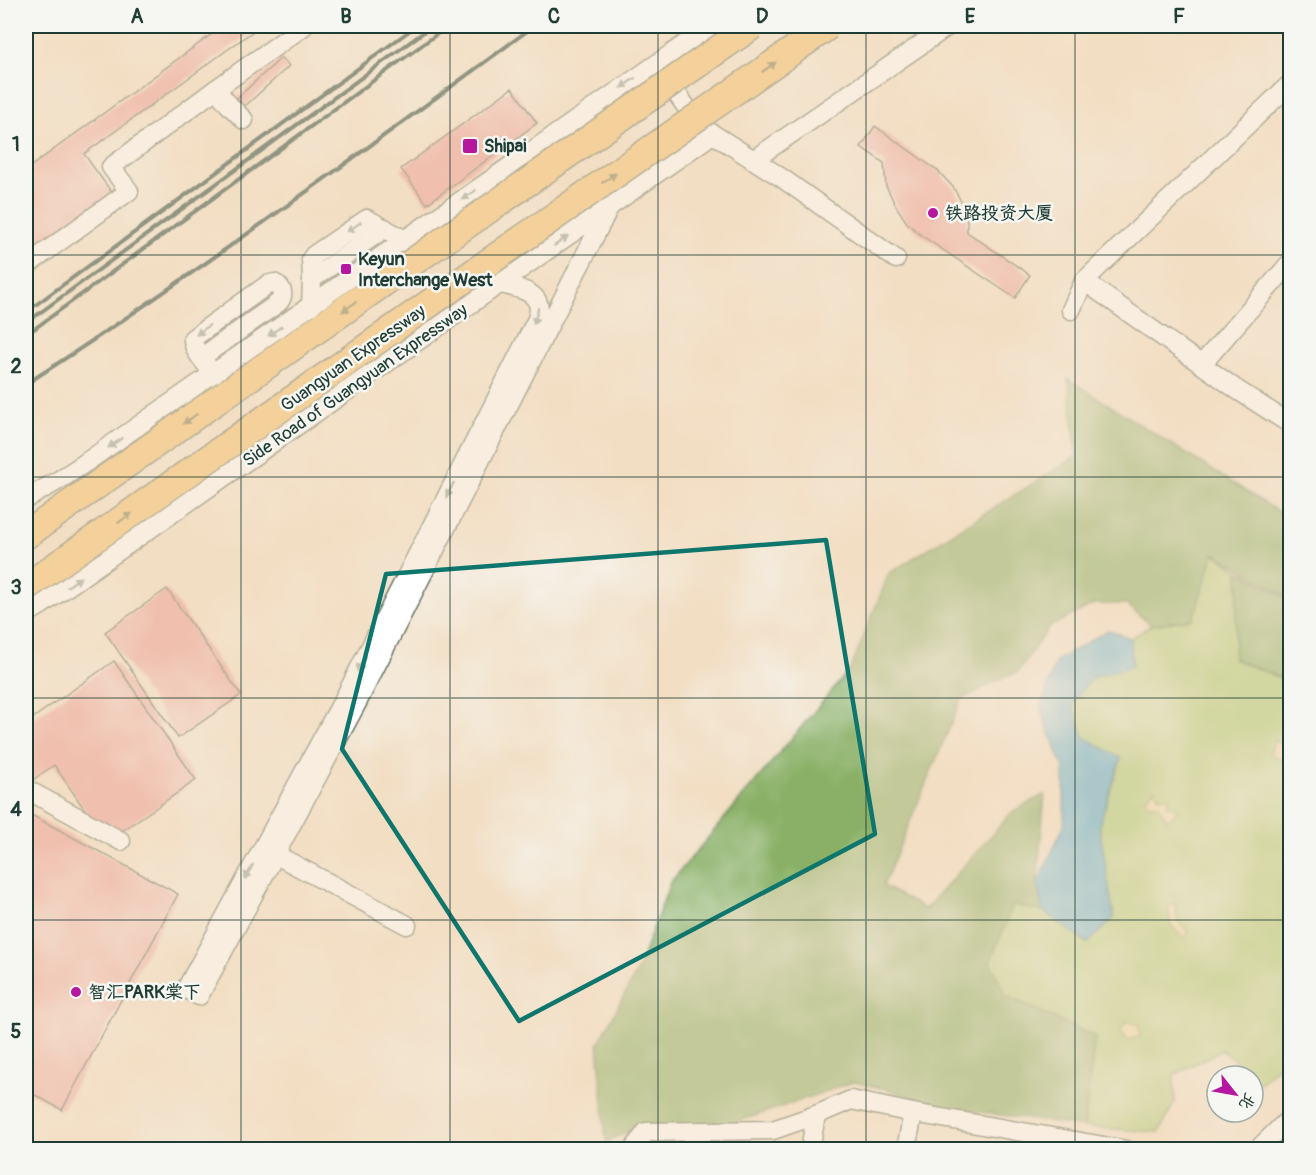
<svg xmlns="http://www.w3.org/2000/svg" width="1316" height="1175" font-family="Pangolin,'LXGW WenKai TC',sans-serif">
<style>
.green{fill:#accd75;stroke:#668554;stroke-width:1.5}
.forest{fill:#89b066;stroke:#54764d;stroke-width:1.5}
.sand{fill:#eeda9e;stroke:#868c69;stroke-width:1.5}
.water{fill:#55acd1;stroke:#3a7482;stroke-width:1.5}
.building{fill:#ee9993}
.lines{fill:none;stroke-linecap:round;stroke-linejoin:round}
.minor-casing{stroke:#697566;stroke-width:21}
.highway-casing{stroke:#697566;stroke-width:30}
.minor{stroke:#fff;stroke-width:18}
.highway{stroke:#f6c06b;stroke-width:27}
.rail{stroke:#1f3d34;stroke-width:4}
.highway-bridge-casing{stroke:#697566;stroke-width:30;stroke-linecap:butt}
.highway-bridge{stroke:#f6c06b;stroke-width:27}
.oneway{fill:#80784d}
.oneway2{fill:#8f9e9a}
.marked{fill:none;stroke:#0f766e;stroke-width:4.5;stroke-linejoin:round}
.grid{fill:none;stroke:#1f3d34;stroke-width:1.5;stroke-opacity:0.55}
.poi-dot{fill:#b5179e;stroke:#f6f6f2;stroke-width:2}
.labels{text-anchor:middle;stroke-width:5;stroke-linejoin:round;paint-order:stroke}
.poi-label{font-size:18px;font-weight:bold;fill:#1f3d34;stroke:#f6f6f2;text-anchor:start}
.street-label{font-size:18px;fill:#1f3d34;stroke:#f6f6f2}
.neatline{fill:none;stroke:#1f3d34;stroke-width:2}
.grid-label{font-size:20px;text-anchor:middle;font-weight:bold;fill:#1f3d34}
</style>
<rect width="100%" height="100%" fill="#f6f6f2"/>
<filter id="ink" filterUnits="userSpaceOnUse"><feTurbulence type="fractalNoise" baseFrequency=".0167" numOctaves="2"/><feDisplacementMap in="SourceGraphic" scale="12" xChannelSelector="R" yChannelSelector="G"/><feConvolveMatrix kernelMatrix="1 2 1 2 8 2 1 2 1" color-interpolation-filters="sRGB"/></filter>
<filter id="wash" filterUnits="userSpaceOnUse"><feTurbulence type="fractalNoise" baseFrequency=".008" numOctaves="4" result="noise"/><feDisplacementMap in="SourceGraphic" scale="24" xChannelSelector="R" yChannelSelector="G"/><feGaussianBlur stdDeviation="1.35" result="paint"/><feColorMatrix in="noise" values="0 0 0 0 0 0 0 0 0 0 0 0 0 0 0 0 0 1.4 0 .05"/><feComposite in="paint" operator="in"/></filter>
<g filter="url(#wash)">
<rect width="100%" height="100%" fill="#f2dec2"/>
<path class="green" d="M1213 553 1239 571 1234 659 1290 682V1056L1254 1088 1253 1076H1247L1239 1063 1221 1050 1174 1075 1175 1101 1159 1132 1084 1127 1095 1037 1006 996 989 962 1013 904 1043 911 1087 943 1114 918 1099 825 1121 759 1084 737 1072 704 1091 678 1132 666 1131 638 1158 621 1193 618Z"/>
<g class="forest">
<path d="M1068 379 1290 519V598L1214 553 1193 619 1151 625 1126 604H1094L1049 627 1018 672 990 684 961 700 883 886 925 909 1013 811 1045 794 1037 884 1043 911 1013 905 990 962 1006 996 1095 1037 1084 1127 944 1107 886 1089 853 1082 720 1128 644 1124 606 1142 598 1044 638 969 670 883 851 668 889 573 1077 456Z"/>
<path d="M1239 571 1290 600V682L1234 659Z"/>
</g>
<g class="sand">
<path d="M1274 741 1290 747V762H1288L1270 754Z"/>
<path d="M1155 789 1158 796 1171 798 1167 804 1178 810 1167 820 1158 804H1148L1146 798Z"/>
<path d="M1176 903 1177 920 1188 932 1183 938 1171 925 1168 907Z"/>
<path d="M1126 1021 1139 1025 1140 1037 1127 1040 1121 1030Z"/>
</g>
<path class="water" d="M1108 630 1131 638 1132 666 1091 678 1072 704 1084 737 1121 758 1099 825 1114 918 1088 943 1043 911 1037 884 1064 825V769L1040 708 1056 661Z"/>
<g id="blocks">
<g class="building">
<path d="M223 26H260L84 154 115 197 26 263V170Z"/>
<path d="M281 58 289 66 244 107 236 99Z"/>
<path d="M512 88 537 123 427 204 401 169Z"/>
<path d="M875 126 938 171 953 187 962 203 967 221V232L1030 275 1015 298 922 236 907 223 896 206 886 186 884 163 861 147Z"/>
<path d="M167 589 241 695 178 738 105 632Z"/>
<path d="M114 661 196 780 116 835 99 830 54 765 30 782 26 775V723Z"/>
<path d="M26 812 178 894 62 1110 26 1090Z"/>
</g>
</g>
</g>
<g filter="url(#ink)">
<use href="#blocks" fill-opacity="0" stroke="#697566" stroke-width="1.5"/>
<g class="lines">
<defs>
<g id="minor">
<path d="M664 76 690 112 702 127 782 178 896 259"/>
<path d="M244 120 229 105 216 89 304 26"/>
<path d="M753 160 948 26"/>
<path d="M26 266 129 191 111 167 216 89"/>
<path d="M312 279 385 228"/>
<path d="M1084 281 1236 389 1290 424"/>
<path d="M499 284C519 288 546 292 537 319L347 693 186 989 199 996 358 701 610 206"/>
<path d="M311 306 312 279 311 259 314 255 367 219 405 240"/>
<path d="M1071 310 1084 281 1290 84"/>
<path d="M202 357 278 303C285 296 283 287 274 283L267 285 193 338C192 350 206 364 214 374"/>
<path d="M1202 364 1290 263"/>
<path d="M26 499 59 480 85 463 711 26"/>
<path d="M26 614 40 606 713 134"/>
<path d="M26 789 121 841"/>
<path d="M267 850 407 925"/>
<path d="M633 1150 646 1132 773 1130 816 1115 851 1100 913 1113 1127 1150"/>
<path d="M810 1150 816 1115"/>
<path d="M906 1150 913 1113"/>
<path d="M1257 1150 1290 1118"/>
</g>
<g id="highway">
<path d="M26 535 397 273"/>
<path d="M26 587 423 308"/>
</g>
</defs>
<use href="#minor" class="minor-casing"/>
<use href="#highway" class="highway-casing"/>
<use href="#minor" class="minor"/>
<use href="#highway" class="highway"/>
<g class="rail">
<path d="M26 312 416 26"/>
<path d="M26 323 432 26"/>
<path d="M26 335 448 26"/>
<path d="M26 384C200 272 367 148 534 26"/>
</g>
<defs>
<g id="highway-bridge">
<path d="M397 273 752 26"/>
<path d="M423 308 828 26"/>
</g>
</defs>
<use href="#highway-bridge" class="highway-bridge-casing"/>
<use href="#highway-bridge" class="highway-bridge"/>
</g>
<defs><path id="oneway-solid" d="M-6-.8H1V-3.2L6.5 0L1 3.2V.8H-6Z" transform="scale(1.5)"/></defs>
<g class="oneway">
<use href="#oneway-solid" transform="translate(769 67) rotate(-35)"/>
<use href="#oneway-solid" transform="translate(609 178) rotate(-35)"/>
<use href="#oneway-solid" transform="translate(349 307) rotate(145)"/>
<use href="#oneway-solid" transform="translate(190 419) rotate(145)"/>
<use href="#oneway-solid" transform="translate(125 518) rotate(-35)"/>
</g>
<g class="oneway2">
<use href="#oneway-solid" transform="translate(628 83) rotate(145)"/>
<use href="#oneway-solid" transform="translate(469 195) rotate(145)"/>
<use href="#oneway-solid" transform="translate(354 227) rotate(145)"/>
<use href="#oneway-solid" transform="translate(561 241) rotate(-35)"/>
<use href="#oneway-solid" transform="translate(536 316) rotate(105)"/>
<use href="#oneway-solid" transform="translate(203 330) rotate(143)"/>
<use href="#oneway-solid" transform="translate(275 331) rotate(145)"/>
<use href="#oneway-solid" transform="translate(115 443) rotate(145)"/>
<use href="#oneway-solid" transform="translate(450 490) rotate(117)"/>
<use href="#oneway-solid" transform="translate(74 582) rotate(-35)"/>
<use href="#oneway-solid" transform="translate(361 664) rotate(117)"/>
<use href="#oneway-solid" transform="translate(249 872) rotate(118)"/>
</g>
</g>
<path d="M0 0H1316V1175H0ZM826 540 875 834 519 1021 342 749 386 574Z" fill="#f2dec2" fill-opacity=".55" fill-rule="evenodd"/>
<path class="marked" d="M826 540 875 834 519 1021 342 749 386 574Z"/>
<path class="grid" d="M241 26V1150M450 26V1150M658 26V1150M866 26V1150M1075 26V1150M26 255H1290M26 477H1290M26 698H1290M26 920H1290"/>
<g class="poi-dot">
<rect x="462" y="138" width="16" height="16" rx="3"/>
<circle cx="933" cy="213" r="6"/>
<rect x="340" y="263" width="12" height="12" rx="3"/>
<circle cx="76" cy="992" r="6"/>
</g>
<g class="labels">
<g class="poi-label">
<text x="484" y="152">Shipai</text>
<text x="945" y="219">铁路投资大厦</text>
<text x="358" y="265">Keyun<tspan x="358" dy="21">Interchange West</tspan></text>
<text x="88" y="998">智汇PARK棠下</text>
</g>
<g class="street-label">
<text transform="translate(353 358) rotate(-35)" y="6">Guangyuan Expressway</text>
<text transform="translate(355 385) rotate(-35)" y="6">Side Road of Guangyuan Expressway</text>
</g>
</g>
<rect width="1316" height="1175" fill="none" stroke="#f6f6f2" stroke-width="66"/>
<g transform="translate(1235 1094) rotate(121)"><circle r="28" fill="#f6f6f2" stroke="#a0aca6" stroke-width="1.5"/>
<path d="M0-4.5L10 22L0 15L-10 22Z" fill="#b5179e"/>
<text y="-9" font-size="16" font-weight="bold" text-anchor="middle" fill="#1f3d34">北</text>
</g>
<rect x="33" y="33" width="1250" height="1109" class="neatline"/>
<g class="grid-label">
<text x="137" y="23">A</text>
<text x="346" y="23">B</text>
<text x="554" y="23">C</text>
<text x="762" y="23">D</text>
<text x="970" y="23">E</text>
<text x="1179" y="23">F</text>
<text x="16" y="151">1</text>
<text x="16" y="373">2</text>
<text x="16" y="594">3</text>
<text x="16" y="816">4</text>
<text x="16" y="1038">5</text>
</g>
</svg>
